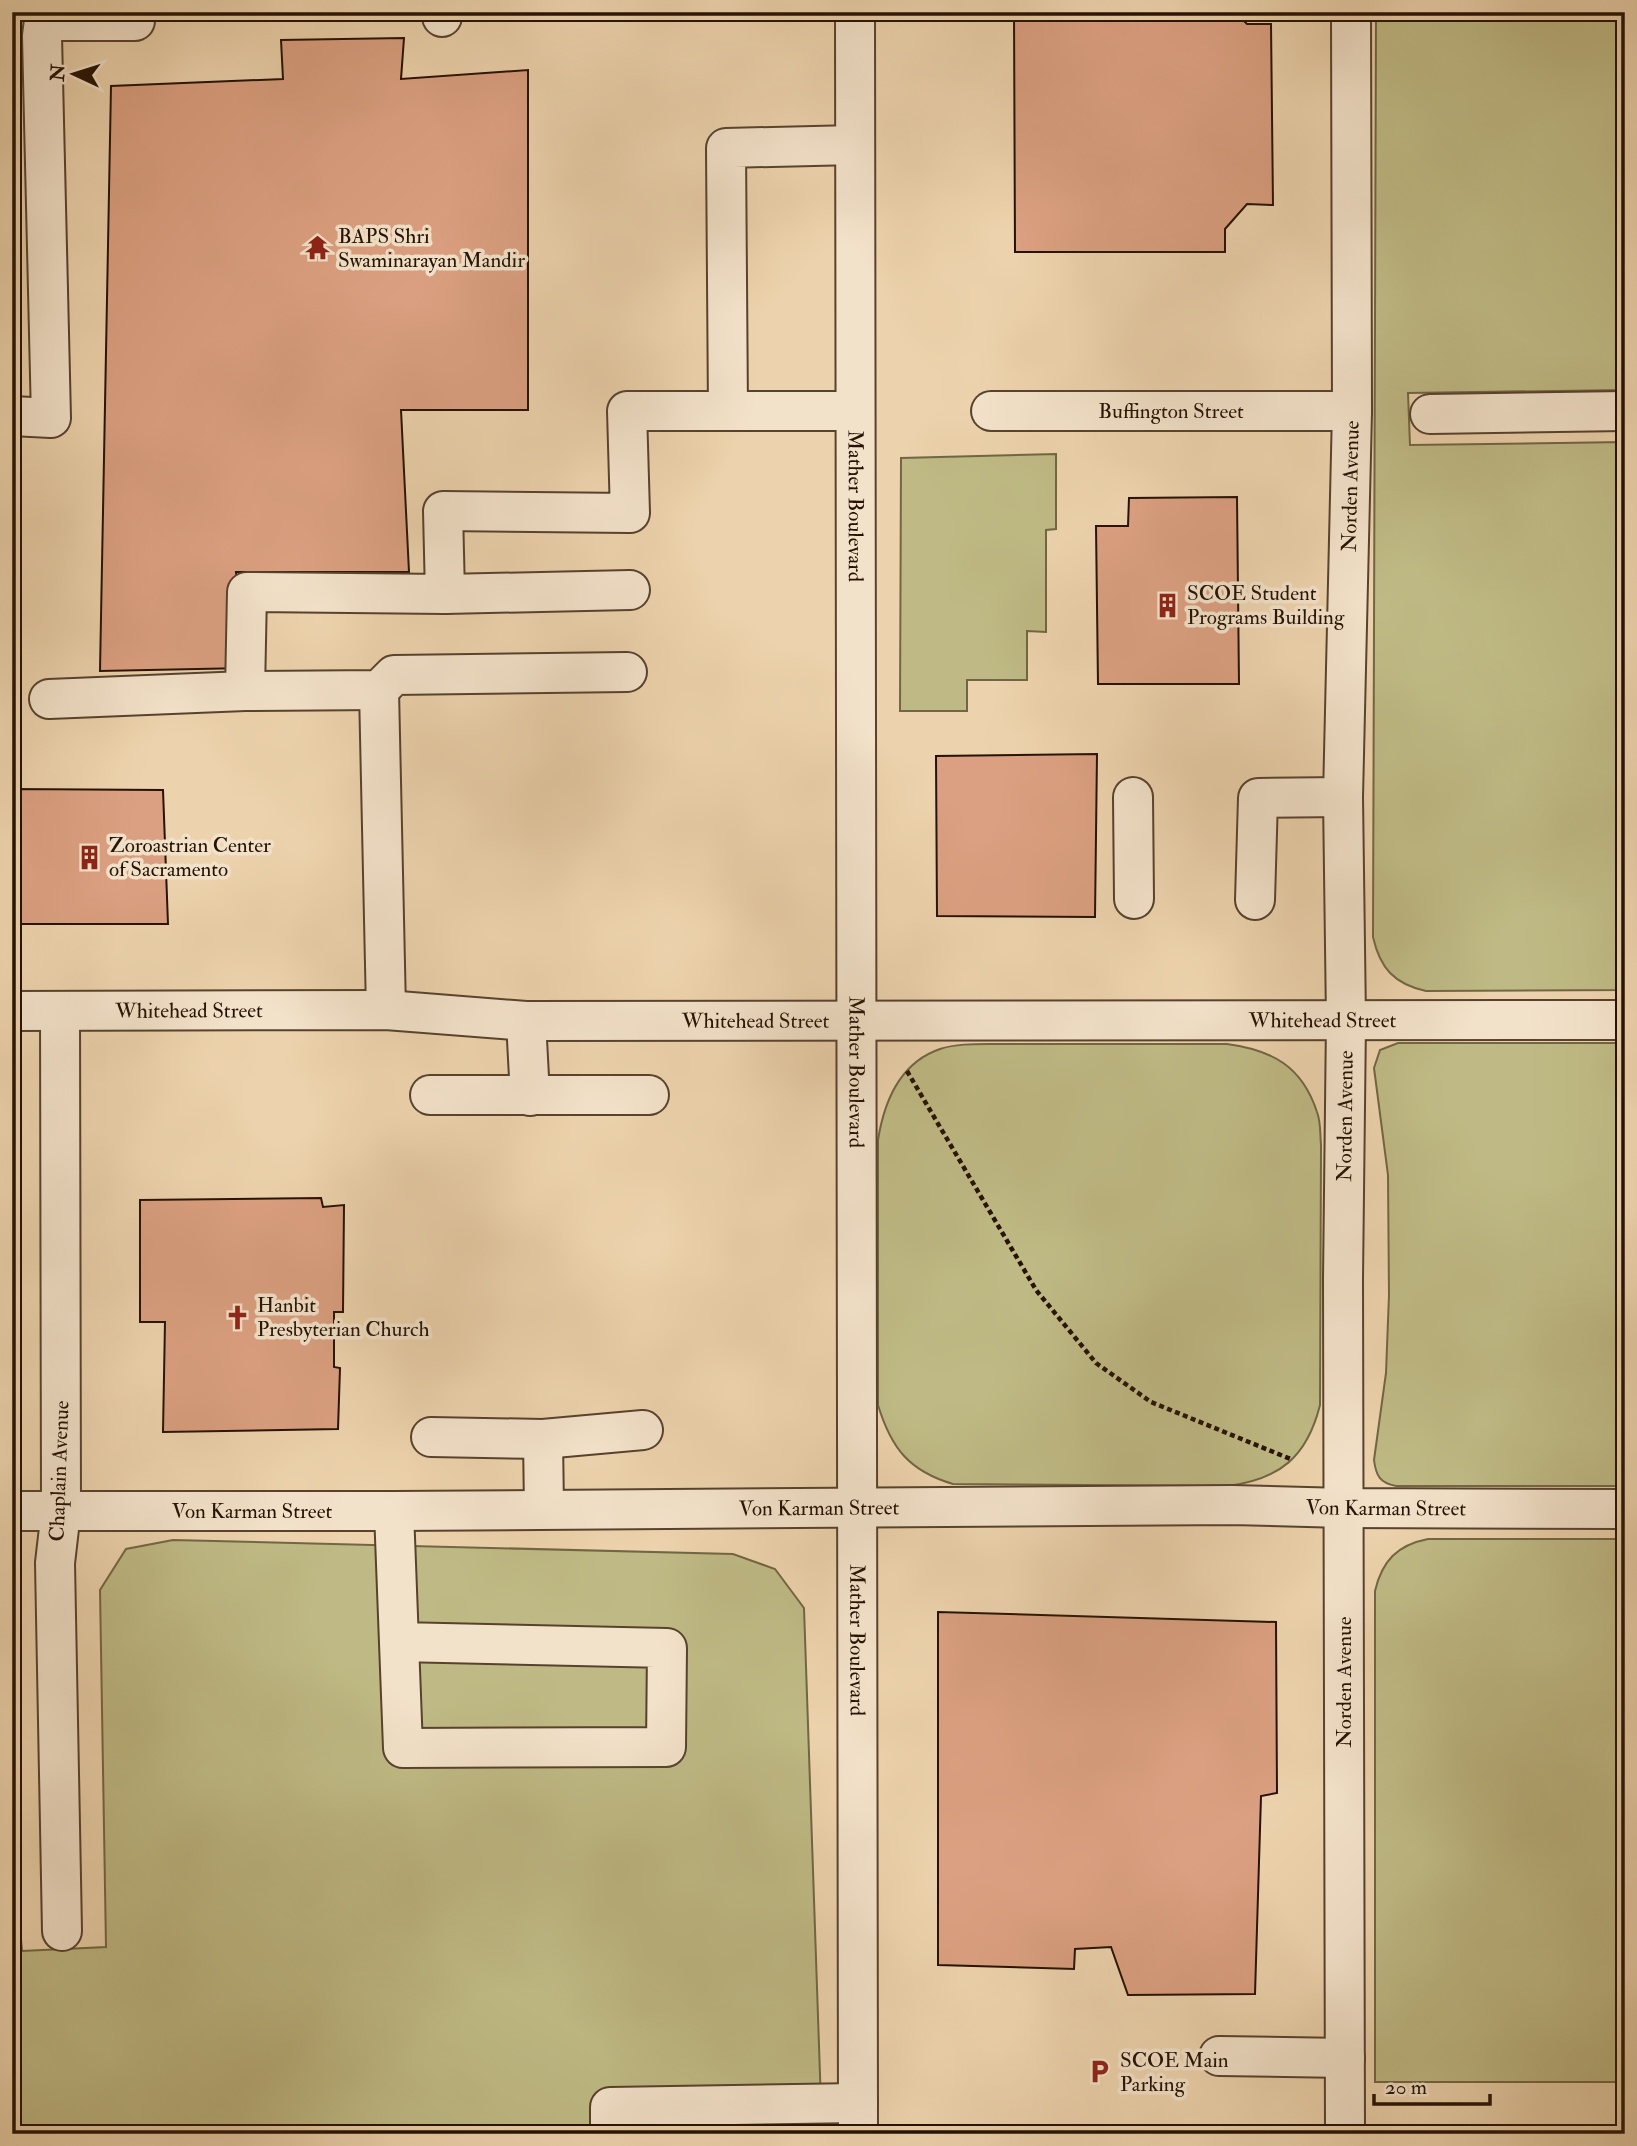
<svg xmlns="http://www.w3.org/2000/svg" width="1637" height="2146" font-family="'IM FELL Double Pica',serif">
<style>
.green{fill:#bfba85;stroke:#726644;stroke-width:2}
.building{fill:#dba081;stroke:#251204;stroke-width:2}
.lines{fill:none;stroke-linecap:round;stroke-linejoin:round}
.minor-casing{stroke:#57422e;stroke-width:42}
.path{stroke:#251204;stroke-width:4.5;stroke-dasharray:5 3.5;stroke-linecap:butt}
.minor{stroke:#f3e2ca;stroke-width:38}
.labels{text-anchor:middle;stroke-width:7;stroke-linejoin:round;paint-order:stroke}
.poi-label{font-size:21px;fill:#251204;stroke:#f3e2ca;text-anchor:start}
.street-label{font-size:21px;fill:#251204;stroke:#f3e2ca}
</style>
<rect width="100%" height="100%" fill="#edd3ad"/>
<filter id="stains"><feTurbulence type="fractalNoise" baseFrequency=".00286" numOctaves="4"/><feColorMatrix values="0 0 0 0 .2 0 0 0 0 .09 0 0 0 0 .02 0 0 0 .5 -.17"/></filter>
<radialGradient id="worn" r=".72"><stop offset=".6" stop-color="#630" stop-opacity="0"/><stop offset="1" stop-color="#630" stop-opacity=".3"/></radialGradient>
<g class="green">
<path d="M1376 12H1625V390L1408 393 1410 445 1625 442V990L1426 991C1394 984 1380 968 1373 937Z"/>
<path d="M1056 454V529L1046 530V632L1027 631V680H967V711H900L901 458Z"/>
<path d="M1398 1043H1625V1486H1396C1380 1483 1376 1476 1374 1460L1386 1373 1389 1295 1388 1175 1374 1068 1380 1050Z"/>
<path d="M989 1044H1227C1272 1050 1302 1066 1317 1112 1321 1122 1320 1135 1321 1145L1320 1405C1307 1457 1280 1479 1228 1486L953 1484C909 1471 891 1448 878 1405V1140C884 1102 899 1063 940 1049 955 1044 973 1044 989 1044Z"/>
<path d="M1428 1539H1625V2082H1375V1591C1382 1561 1397 1545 1428 1539Z"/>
<path d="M173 1540 733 1554 775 1569 804 1608 821 2104 610 2107 609 2134H12V1906H18L22 1951 106 1947 100 1590 126 1549Z"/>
</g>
<g class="building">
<path d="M1014 12H1235L1247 24H1271L1273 205 1247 204 1225 229V252H1015Z"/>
<path d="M404 38 401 79 528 70V410H401L409 572H236L246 668 100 671 111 86 283 79 281 40Z"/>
<path d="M1237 497 1239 684H1098L1096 526H1128L1129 498Z"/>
<path d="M1097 754 1095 917 937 916 936 756Z"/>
<path d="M12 789 163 790 168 924H12Z"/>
<path d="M321 1198 323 1207 344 1205 343 1312H334V1367L340 1368 338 1429 163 1432 165 1322H140V1200Z"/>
<path d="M938 1612 1276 1622 1277 1793 1261 1796 1255 1994 1128 1995 1111 1947 1075 1949 1074 1969 938 1965Z"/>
</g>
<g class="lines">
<defs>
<g id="minor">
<path d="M442 12V17"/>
<path id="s1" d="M855 12 858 2134"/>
<path d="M45 21H135L134 12"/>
<path d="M728 411 726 148 855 145"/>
<path id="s2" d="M991 411H1352"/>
<path d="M1430 414 1625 411"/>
<path d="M12 416 51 418 42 36 45 12"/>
<path d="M445 594 630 590"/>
<path d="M379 690 386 1010"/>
<path d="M245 691 247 592 445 594 443 511 630 513 627 411H855"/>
<path d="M49 699 245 691 379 690 394 675 627 672"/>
<path d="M1133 797 1134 899"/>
<path d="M1255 900 1258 798 1343 797"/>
<path id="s3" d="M12 1011 386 1010 526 1021 1625 1020"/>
<path d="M60 1011 61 1511 55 1563 62 1931"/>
<path d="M526 1021 530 1096"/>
<path d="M430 1095H649"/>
<path d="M431 1437 543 1439 643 1430"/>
<path d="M543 1439 544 1509"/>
<path id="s4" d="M12 1511H394L1232 1505 1344 1508 1625 1509"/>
<path d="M394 1511 403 1748 666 1747 667 1648 399 1642"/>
<path d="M1219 2056 1345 2058"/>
<path d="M610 2134V2107L858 2103"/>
<path id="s5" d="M1345 2134 1343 1279 1346 1020 1343 797 1352 411 1351 12"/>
</g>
</defs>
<use href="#minor" class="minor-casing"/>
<path class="path" d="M907 1071 1036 1290 1096 1363 1151 1402 1293 1460"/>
<use href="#minor" class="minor"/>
</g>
<defs>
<symbol id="temple-bare" viewBox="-9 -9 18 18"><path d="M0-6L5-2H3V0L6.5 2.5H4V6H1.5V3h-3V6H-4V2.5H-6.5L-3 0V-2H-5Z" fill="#8f2418" stroke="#f3e2ca" stroke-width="2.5" paint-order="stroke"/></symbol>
<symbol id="building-bare" viewBox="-9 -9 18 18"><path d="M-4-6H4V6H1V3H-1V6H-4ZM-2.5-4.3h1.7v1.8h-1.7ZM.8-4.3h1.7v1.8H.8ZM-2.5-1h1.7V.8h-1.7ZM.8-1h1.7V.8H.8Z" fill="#8f2418" stroke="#f3e2ca" stroke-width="2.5" paint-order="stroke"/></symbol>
<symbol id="church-bare" viewBox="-9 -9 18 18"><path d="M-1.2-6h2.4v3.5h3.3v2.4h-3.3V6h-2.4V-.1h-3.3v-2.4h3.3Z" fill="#8f2418" stroke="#f3e2ca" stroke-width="2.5" paint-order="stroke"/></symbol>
<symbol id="parking-bare" viewBox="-9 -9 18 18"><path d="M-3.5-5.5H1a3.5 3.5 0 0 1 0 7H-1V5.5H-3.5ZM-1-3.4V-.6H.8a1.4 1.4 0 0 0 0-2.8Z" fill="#8f2418" stroke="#f3e2ca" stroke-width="2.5" paint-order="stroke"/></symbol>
</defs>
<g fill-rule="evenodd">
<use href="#temple-bare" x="300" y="230" width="35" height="35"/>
<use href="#building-bare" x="1150" y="588" width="35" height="35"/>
<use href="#building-bare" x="72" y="840" width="35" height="35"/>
<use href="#church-bare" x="220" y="1300" width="35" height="35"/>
<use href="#parking-bare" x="1082" y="2054" width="35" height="35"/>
</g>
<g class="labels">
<g class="poi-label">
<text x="338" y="243">BAPS Shri<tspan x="338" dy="24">Swaminarayan Mandir</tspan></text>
<text x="1187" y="600">SCOE Student<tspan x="1187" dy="24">Programs Building</tspan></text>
<text x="109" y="852">Zoroastrian Center<tspan x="109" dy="24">of Sacramento</tspan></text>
<text x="257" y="1312">Hanbit<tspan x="257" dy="24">Presbyterian Church</tspan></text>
<text x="1120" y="2067">SCOE Main<tspan x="1120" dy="24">Parking</tspan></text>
</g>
<g class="street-label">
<text dy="7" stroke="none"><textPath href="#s2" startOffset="180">Buffington Street</textPath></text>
<text dy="7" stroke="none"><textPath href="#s5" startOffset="1648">Norden Avenue</textPath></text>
<text dy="7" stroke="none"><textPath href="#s1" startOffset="494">Mather Boulevard</textPath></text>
<text dy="7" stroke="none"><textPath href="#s3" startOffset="177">Whitehead Street</textPath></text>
<text dy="7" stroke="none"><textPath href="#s3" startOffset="1311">Whitehead Street</textPath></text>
<text dy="7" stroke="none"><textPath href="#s3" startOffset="744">Whitehead Street</textPath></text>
<text dy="7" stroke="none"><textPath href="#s1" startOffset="1060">Mather Boulevard</textPath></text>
<text dy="7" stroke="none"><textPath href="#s5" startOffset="1018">Norden Avenue</textPath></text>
<text transform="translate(59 1471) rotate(-88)" y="7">Chaplain Avenue</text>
<text dy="7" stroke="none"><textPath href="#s4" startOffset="807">Von Karman Street</textPath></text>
<text dy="7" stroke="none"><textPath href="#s4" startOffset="1374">Von Karman Street</textPath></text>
<text dy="7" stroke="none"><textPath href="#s4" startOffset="240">Von Karman Street</textPath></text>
<text dy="7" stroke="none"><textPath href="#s1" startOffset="1628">Mather Boulevard</textPath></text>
<text transform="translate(1344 1682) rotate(-90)" y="7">Norden Avenue</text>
</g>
</g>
<rect width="1637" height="2146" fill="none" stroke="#edd3ad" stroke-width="42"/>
<rect x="14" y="14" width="1609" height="2118" fill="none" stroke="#251204" stroke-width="3.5"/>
<rect x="21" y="21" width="1595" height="2104" fill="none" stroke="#251204" stroke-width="2"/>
<g transform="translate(74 74) rotate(274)" stroke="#f3e2ca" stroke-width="5" paint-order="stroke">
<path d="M0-5L12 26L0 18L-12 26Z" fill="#251204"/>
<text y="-10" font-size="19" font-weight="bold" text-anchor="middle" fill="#251204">N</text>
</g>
<path d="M1374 2094v10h116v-10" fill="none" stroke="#251204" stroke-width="3.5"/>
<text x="1385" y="2094" font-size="21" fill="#251204" stroke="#f3e2ca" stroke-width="5" paint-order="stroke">20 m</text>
<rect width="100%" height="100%" filter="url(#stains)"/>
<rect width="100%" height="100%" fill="url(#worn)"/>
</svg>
